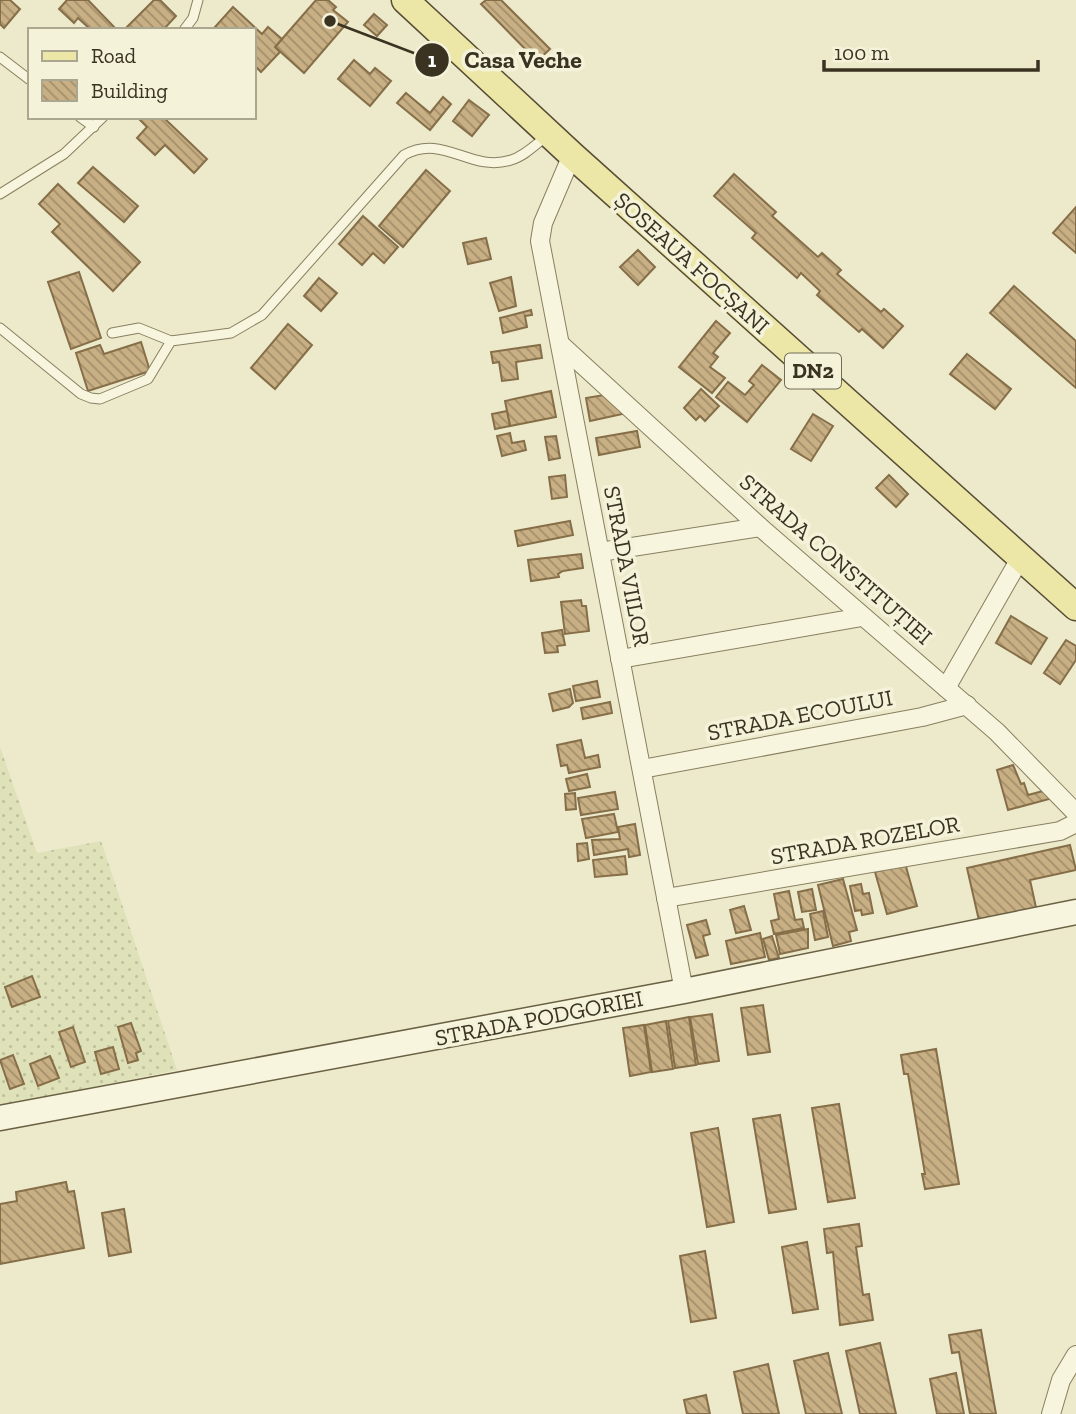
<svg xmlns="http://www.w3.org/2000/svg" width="1076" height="1414" font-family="'Zilla Slab',serif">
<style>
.farmland{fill:url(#farmland-dots)}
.building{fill:url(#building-back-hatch);stroke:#866e48;stroke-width:2}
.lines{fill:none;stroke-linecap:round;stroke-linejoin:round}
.lane-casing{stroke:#887f60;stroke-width:11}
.street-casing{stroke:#887f60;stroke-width:20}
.secondary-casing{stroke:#6a6043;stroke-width:27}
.primary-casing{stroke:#574c34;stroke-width:29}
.lane{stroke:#f7f5de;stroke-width:9}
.street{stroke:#f7f5de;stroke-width:18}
.secondary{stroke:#f7f5de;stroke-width:24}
.primary{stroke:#ece6a7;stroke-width:26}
.labels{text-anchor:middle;stroke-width:7;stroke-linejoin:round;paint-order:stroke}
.shield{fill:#f4f3da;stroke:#726d59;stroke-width:2}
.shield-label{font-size:21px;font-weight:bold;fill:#3a3322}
.street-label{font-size:23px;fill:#3a3322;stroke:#f4f3da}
.leader{fill:none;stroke:#3a3322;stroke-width:2.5}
.callout-dot{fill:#3a3322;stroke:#f4f3da;stroke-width:2.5}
.mark-label{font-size:21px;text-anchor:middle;font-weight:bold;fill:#fff}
.callout-label{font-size:24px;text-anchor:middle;font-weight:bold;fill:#3a3322;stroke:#f4f3da;stroke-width:7;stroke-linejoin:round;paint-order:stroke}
</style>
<defs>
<pattern id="farmland-dots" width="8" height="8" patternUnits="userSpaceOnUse" patternTransform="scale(1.75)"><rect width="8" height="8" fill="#dfe2b9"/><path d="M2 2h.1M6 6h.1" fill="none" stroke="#c0c29f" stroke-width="1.8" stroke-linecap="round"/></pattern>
<pattern id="building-back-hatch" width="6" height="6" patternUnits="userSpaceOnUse" patternTransform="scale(1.75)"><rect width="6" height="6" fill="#c8af84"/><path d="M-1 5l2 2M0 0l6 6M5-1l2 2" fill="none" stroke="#a38f6c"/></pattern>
</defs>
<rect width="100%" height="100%" fill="#eceacb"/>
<path class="farmland" d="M0 747 37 853 101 841 177 1070 0 1106Z"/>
<g class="building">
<path d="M0 0H10L20 9 4 28 0 24Z"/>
<path d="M67 0H88L117 30H91L78 18 74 23 59 9Z"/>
<path d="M154 0H160L176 16 163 30H129L127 27Z"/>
<path d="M316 0H328L336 7 333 10 348 22 304 73 275 47Z"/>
<path d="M486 0H501L550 49 537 61 481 4Z"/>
<path d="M233 7 262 34 268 27 282 39 275 47 280 52 261 72 254 65V30L214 28Z"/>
<path d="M374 14 387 25 377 36 364 25Z"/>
<path d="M354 60 370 74 375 68 391 81 370 106 338 79Z"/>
<path d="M406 93 430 113 443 97 451 104 430 130 397 103Z"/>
<path d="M469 100 489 115 472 136 453 121Z"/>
<path d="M143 117H163L207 159 194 173 165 145 155 155 137 138 147 127 140 120Z"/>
<path d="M93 167 138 206 124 222 78 183Z"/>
<path d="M426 170 450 191 403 247 379 226Z"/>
<path d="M734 174 776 212 772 216 818 257 822 253 841 270 837 274 881 312 884 309 903 326 883 348 862 329 859 332 817 295 820 291 801 273 797 278 752 238 756 233 714 196Z"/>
<path d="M58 184 140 262 113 291 52 232 60 224 39 204Z"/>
<path d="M1076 207V253L1053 233Z"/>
<path d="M363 216 398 247 384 263 373 253 362 265 339 244Z"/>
<path d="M486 238 491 259 468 264 463 243Z"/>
<path d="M638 250 655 267 638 285 620 267Z"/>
<path d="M79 272 101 338 71 349 48 282Z"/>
<path d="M511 277 516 306 499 311 490 283Z"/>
<path d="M319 278 337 293 321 311 304 296Z"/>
<path d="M1014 286 1076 341V388L990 313Z"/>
<path d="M531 310 532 315 525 316 527 327 503 333 500 318Z"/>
<path d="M716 321 730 333 713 353 718 357 710 367 725 378 712 393 679 367Z"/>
<path d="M288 324 312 345 275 389 251 368Z"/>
<path d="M141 342 150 371 88 391 76 353 100 345 104 354Z"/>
<path d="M540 345 542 358 516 362 518 379 502 381 499 362 493 363 491 352Z"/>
<path d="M967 354 1011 389 995 409 950 374Z"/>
<path d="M762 365 781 380 747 422 716 397 728 382 745 395 754 385 749 381Z"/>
<path d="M701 389 719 406 705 421 700 416 696 420 684 408Z"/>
<path d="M551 391 556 417 510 426 505 401Z"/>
<path d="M604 395 627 413 590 421 586 398Z"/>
<path d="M507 411 510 426 495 429 492 414Z"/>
<path d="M813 414 833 426 811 461 791 449Z"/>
<path d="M637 431 640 447 599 455 596 438Z"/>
<path d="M510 433 512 443 524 441 526 450 502 456 497 436Z"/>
<path d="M556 436 560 458 549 460 545 437Z"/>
<path d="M565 475 567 497 552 499 549 477Z"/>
<path d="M889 475 908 494 896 507 876 488Z"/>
<path d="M570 521 573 535 518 546 515 531Z"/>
<path d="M581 554 583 568 563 571 558 574 559 577 531 581 528 560Z"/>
<path d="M581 600 582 606H586L589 631 565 634 561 602Z"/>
<path d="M1011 616 1047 638 1031 664 996 643Z"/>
<path d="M562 630 565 645 557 646 558 652 545 653 542 633Z"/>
<path d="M1066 640 1076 646V660L1060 684 1044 673Z"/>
<path d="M597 681 600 697 576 701 573 686Z"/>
<path d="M570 689 573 703 569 707 553 711 549 694Z"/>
<path d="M610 702 612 713 583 719 581 708Z"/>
<path d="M581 740 585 758 598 755 600 767 569 773 567 765 561 766 557 745Z"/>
<path d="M1013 765 1021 784 1024 783 1028 795 1047 790 1053 798 1008 810 997 770Z"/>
<path d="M587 774 590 787 569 791 566 779Z"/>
<path d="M615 792 618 809 581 815 578 798Z"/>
<path d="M575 793 576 809 566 810 565 794Z"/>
<path d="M614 814 618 832 586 838 582 819Z"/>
<path d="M635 824 640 855 629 857 628 849 594 855 592 840 620 839 618 827Z"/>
<path d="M587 843 589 859 578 861 577 844Z"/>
<path d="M1070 845 1076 870 1030 880 1037 912 980 925 967 868Z"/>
<path d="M625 856 627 874 595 877 593 860Z"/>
<path d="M905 863 917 906 887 914 875 872Z"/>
<path d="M843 879 857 930 849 932 851 941 833 946 818 885Z"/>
<path d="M861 884 863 894 869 893 873 913 862 915 861 910 855 911 850 886Z"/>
<path d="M812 889 816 910 802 912 798 892Z"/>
<path d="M789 891 795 920 802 919 804 928 774 934 771 921 779 919 774 894Z"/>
<path d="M744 906 751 930 736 933 730 910Z"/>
<path d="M823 911 828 937 815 940 810 914Z"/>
<path d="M706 920 710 934 703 936 708 955 696 958 687 925Z"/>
<path d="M808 929V948L780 954 776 935Z"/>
<path d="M760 933 765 957 731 964 726 941Z"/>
<path d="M772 936 779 958 769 960 763 939Z"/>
<path d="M32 976 40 997 12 1007 5 987Z"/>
<path d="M763 1005 770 1052 748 1055 741 1008Z"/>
<path d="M712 1014 719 1061 698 1064 690 1017Z"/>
<path d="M689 1017 696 1065 675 1068 668 1021Z"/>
<path d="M666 1021 673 1069 652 1072 645 1025Z"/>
<path d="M131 1023 141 1051 136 1053 138 1060 128 1063 118 1027Z"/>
<path d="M644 1025 651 1072 630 1076 623 1028Z"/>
<path d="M73 1027 85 1062 71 1067 59 1032Z"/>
<path d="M113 1047 119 1069 101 1074 95 1052Z"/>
<path d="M936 1049 959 1184 925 1189 922 1174H925L908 1074H904L901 1055Z"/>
<path d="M13 1055 24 1084 10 1089 0 1060Z"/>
<path d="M50 1056 59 1078 38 1086 30 1064Z"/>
<path d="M839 1104 855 1198 828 1202 812 1108Z"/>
<path d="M780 1115 796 1209 769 1213 753 1119Z"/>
<path d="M718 1128 734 1222 707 1227 691 1133Z"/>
<path d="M66 1182 68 1192 74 1191 84 1248 0 1264V1204L17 1201 16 1192Z"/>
<path d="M124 1209 131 1252 109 1256 102 1213Z"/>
<path d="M859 1224 862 1246 856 1247 863 1295 869 1294 873 1320 840 1325 833 1252 827 1253 824 1229Z"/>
<path d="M807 1242 818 1309 793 1313 782 1247Z"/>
<path d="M705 1251 716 1318 691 1322 680 1256Z"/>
<path d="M981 1330 996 1414H970L959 1352 952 1353 949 1335Z"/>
<path d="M880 1343 896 1414H860L846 1351Z"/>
<path d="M828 1353 842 1414H806L794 1361Z"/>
<path d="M768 1364 779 1414H743L734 1372Z"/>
<path d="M956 1373 964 1414H937L930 1379Z"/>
<path d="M706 1395 710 1414H687L684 1400Z"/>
</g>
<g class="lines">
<defs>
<g id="lane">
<path d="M184 30 193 18 198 0"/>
<path d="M0 57 30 80"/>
<path d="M80 117 94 127"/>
<path d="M0 194 64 154 103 117"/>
<path d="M0 328 81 394 91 398 100 399 148 379 171 341 231 333 262 315 404 155C444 133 470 173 511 160 525 156 537 143 548 135"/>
<path d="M112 333 139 328 171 341"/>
</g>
<g id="street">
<path d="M572 155 543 223 540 241 684 991"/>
<path d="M560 344 760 527 997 732 1076 813"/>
<path d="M600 552 760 527"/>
<path d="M620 659 862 617"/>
<path d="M946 688 1021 557"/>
<path d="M642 769 922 717 967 705"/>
<path d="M666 898 1060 831 1076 823"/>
<path d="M1051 1414 1061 1380 1076 1355"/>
</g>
<path id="secondary" d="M0 1118 684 991 1076 912"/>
<path id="primary" d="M405 0 572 155 1076 607"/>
</defs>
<use href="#lane" class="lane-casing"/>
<use href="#street" class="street-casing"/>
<use href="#secondary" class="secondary-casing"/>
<use href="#primary" class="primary-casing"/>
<use href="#lane" class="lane"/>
<use href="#street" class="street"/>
<use href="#secondary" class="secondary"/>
<use href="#primary" class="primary"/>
</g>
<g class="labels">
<rect class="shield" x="785" y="353.5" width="56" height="35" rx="5"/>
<g class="shield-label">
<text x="813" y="378">DN2</text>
</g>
<g class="street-label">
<text transform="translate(692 263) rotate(42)" y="8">ȘOSEAUA FOCȘANI</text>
<text transform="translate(836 559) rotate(41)" y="8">STRADA CONSTITUȚIEI</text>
<text transform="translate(627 566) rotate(79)" y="8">STRADA VIILOR</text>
<text transform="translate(800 715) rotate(-11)" y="8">STRADA ECOULUI</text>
<text transform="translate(865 840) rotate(-10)" y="8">STRADA ROZELOR</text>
<text transform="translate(539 1018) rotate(-11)" y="8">STRADA PODGORIEI</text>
</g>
</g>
<path class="leader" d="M330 21L432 60"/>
<g class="callout-dot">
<circle cx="330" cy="21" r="7"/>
<circle cx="432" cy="60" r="18"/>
</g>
<g class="mark-label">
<text x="432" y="67">1</text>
</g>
<g class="callout-label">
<text x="523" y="68">Casa Veche</text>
</g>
<rect x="28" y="28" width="228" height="91" fill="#f4f3da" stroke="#aaa690" stroke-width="2"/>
<rect x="42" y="51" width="35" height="10" fill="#ece6a7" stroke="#aaa690" stroke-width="2"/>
<text x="91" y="63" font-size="21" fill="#3a3322">Road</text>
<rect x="42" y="80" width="35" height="21" fill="url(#building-back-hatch)" stroke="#aaa690" stroke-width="2"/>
<text x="91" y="98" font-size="21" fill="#3a3322">Building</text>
<path d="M824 60v10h214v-10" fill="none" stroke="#3a3322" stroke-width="3.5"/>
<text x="834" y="60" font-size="21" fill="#3a3322" stroke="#f4f3da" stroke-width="5" paint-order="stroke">100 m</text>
</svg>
